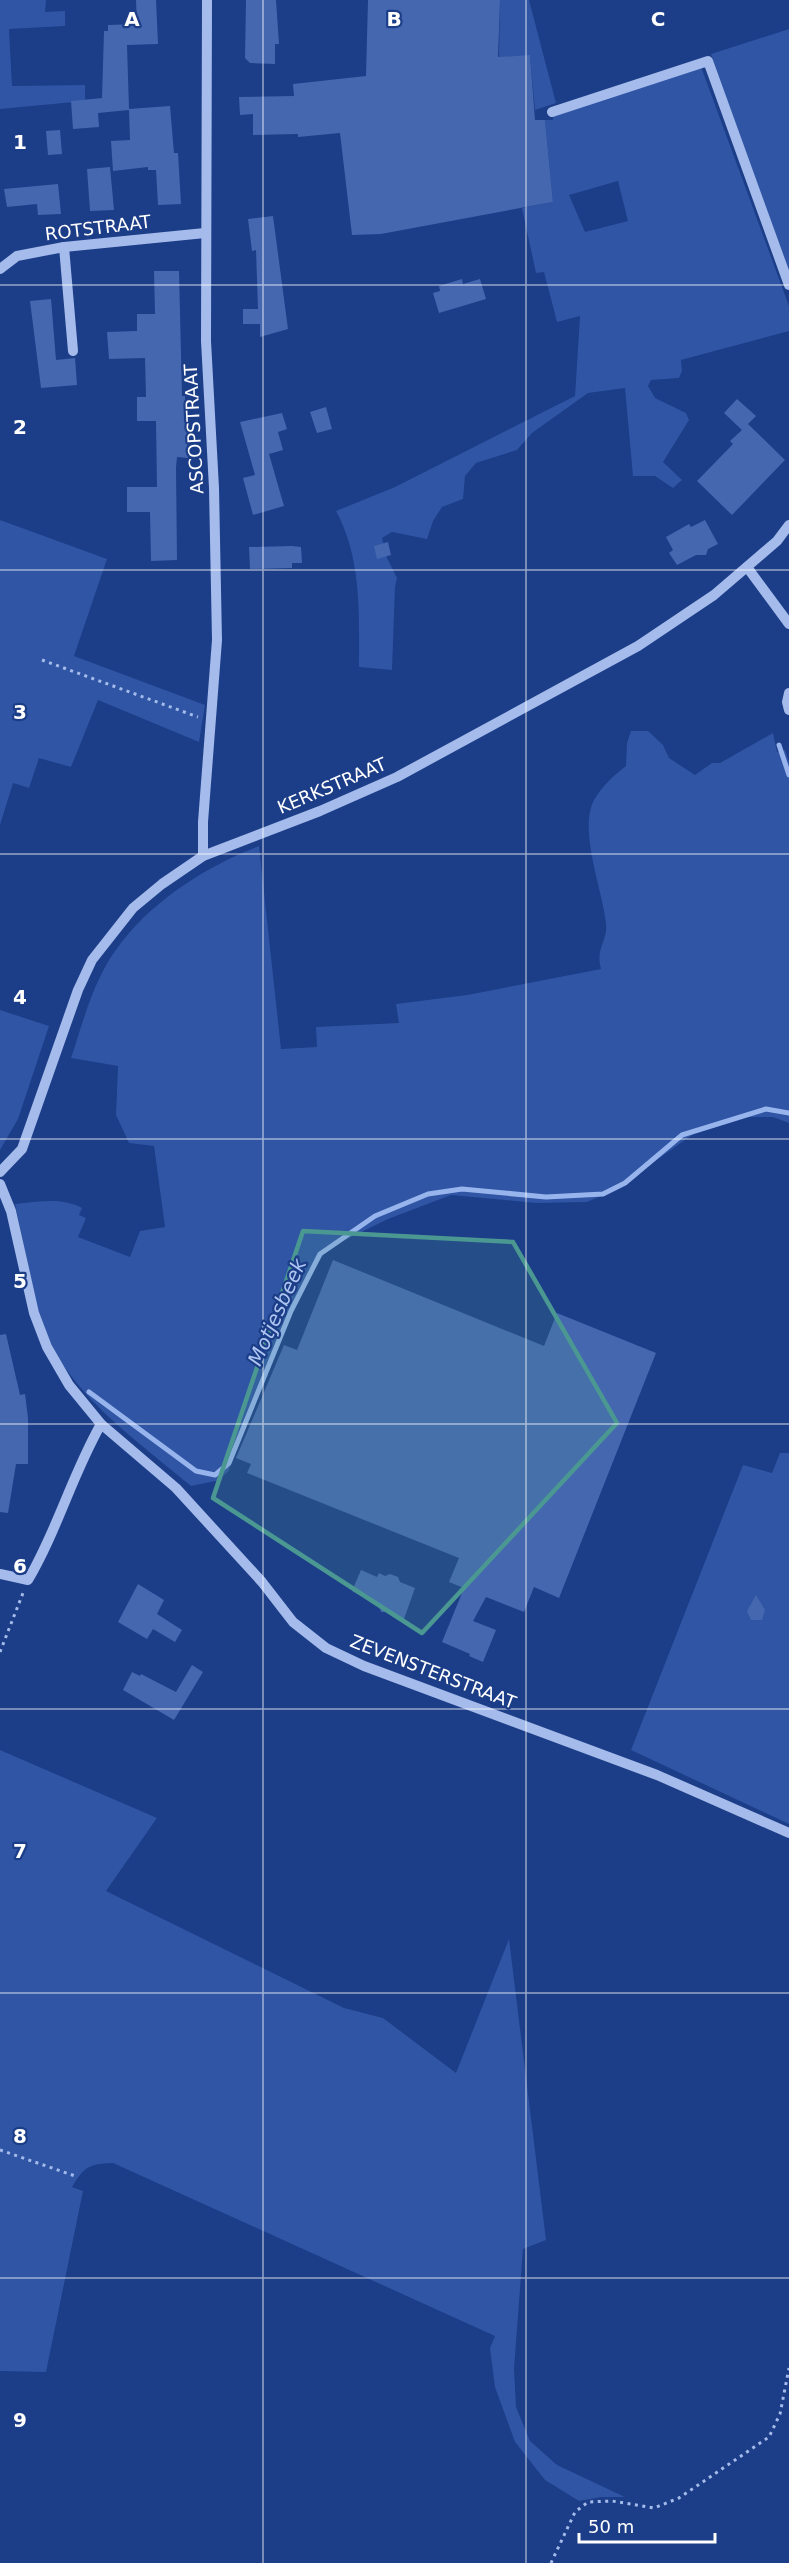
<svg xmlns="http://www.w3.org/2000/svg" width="789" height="2563" font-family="'DejaVu Sans',sans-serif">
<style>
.green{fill:#2f55a4;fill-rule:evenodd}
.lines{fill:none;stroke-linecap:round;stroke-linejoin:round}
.stream{stroke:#97b4ed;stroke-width:5}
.building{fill:#4467b0}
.path{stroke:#a4bbeb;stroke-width:3;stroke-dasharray:3 4.5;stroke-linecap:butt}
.minor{stroke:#a4bbeb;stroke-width:10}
.marked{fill:#4b9892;fill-opacity:0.2;stroke:#4b9892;stroke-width:4.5;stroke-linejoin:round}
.grid{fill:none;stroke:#fff;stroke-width:1.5;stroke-opacity:0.55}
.labels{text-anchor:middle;stroke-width:4.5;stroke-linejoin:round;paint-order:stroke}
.street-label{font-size:18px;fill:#fff;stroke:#1c3d87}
.water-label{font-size:20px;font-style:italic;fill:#afc6f3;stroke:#1c3d87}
.grid-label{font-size:20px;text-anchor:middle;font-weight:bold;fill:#fff;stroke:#1c3d87;stroke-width:4.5;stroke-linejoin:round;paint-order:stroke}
</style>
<rect width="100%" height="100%" fill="#1c3d87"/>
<g class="green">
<path d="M0 0H46L45 12 65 11V26L9 29 12 86 85 85V101L0 109Z"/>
<path d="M500 0H529L556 103 535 110 530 56 499 57Z"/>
<path d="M789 29V275L711 54Z"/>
<path d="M700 64 789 306V331L681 360 682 371 679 378 651 380 648 386 655 398 686 413 689 420 663 462 682 480 673 488 655 476H633L625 388 588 393 532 433 517 450 476 463 465 476 463 499 442 507 433 521 427 539 392 532 382 538 387 558 397 578 395 587 392 670 359 667C359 614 362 559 336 511L395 487 575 396 580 316 557 322 544 272 536 273 522 208 553 202 545 120H553V115ZM618 181 628 221 585 232 569 195Z"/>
<path d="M0 520 107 559 74 656 205 705 199 742 98 700 71 767 39 758 29 788 13 783 0 825Z"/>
<path d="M631 731H648L663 745 669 758 695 775 712 763H720L773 733 777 752 785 750 789 762V1123L773 1117H742L706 1125 613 1191 587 1202 536 1203 451 1195 388 1219 345 1240 323 1255 301 1292 228 1472 216 1481 191 1486C133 1437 64 1391 39 1317L15 1204C38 1202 61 1197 82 1208L79 1215 86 1218 78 1237 130 1257 140 1231 165 1227 154 1146 129 1143 116 1115 118 1066 71 1058C83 1022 93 982 115 951 148 903 206 866 259 846L281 1049 317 1047 316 1027 399 1023 396 1004 467 995 601 969C595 948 608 941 606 924 603 891 578 830 594 800 602 786 614 775 626 766L627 743Z"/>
<path d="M0 1010 49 1026 18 1119 0 1150Z"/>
<path d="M780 1453H789V1824L631 1750 743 1465 772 1473Z"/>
<path d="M0 1750 157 1818 106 1891 344 2008 383 2018 456 2073 509 1939 546 2240 523 2249 514 2369 516 2407 530 2441 557 2465 625 2497H601L579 2501 545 2480 515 2442 495 2387 490 2348 495 2336 113 2163C89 2164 85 2166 72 2187L83 2191 46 2372 0 2371Z"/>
</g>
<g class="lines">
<g class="stream">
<path d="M779 745 789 775"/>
<path d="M89 1392 196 1471 215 1475 229 1463 291 1311 320 1254 375 1216 428 1194 462 1189 546 1197 603 1194 625 1183 682 1135 766 1109 789 1113"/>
</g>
</g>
<g class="building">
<path d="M136 0H156L158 44 127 45 129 109 170 106 174 153H178L181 204 158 205 156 170H148V167L113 171 111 141 130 140 129 110 98 113 99 127 73 129 71 101 102 98 104 31H108V25L137 24Z"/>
<path d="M246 0H276L279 44H275V64L250 63 245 58Z"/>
<path d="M368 0H500L498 57 530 55 535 120H545L553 202 381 234 352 235 340 133 298 137V134L253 135V114L240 115 239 97 294 96 293 84 366 76Z"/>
<path d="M60 130 62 154 48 155 46 131Z"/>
<path d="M110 167 114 210 90 211 87 169Z"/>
<path d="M58 184 61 214 38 215 37 204 7 207 4 189Z"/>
<path d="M273 216 288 329 260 337V324H243V309H258L256 250 252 251 248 219Z"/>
<path d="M154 271H179L182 396H185L188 458 177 457 176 467 177 560 151 561 150 512H127V487H157L156 421H137V397H146L145 358 109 359 107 332 137 331V314H155Z"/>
<path d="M462 279 463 284 480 279 486 299 439 313 433 293 440 291 439 286Z"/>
<path d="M51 299 56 360 75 358 77 385 41 388 30 301Z"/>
<path d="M737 399 756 416 748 424 785 460 732 515 697 481 733 444 730 441 742 430 724 413Z"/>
<path d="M326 407 332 429 317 433 310 412Z"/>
<path d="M282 413 287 429 278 432 283 450 269 454 284 506 253 515 243 478 255 475 240 422Z"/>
<path d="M705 520 718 544 708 549 706 555H696L677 565 669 553 673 550 666 537 689 524 691 527Z"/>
<path d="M388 542 391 555 377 559 374 546Z"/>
<path d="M292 546 301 547 302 563H292V568L250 569 249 547Z"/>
<path d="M333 1260 544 1346 557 1313 656 1353 559 1598 534 1587 524 1612 486 1597 473 1621 496 1630 483 1662 469 1656 470 1654 442 1642 464 1588 449 1582 459 1558 247 1473 251 1464 236 1458 284 1345 297 1350Z"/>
<path d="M6 1334 20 1395 25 1394 28 1418V1464H16L8 1513 0 1512V1335Z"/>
<path d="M361 1570 377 1577 379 1573 385 1576 390 1574 398 1577 400 1582 415 1588 404 1619 388 1612H381L379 1605 352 1591Z"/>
<path d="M138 1584 164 1600 157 1614 182 1630 175 1642 153 1629 147 1639 118 1622Z"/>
<path d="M756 1595 765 1610 762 1620H751L747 1611Z"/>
<path d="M192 1665 203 1672 174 1720 123 1690 132 1672 140 1676 141 1674 176 1692Z"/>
</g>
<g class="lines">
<g class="path">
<path d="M42 660 198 717"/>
<path d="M0 1652 23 1593"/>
<path d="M0 2150 78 2177"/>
<path d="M551 2563 575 2512 588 2502 612 2501 654 2508 679 2498 769 2437 780 2414 789 2368"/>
</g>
<g class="minor">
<path d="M552 112 708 61 789 285"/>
<path d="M64 247 73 351"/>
<path d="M0 269 17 256 64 247 205 233"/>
<path d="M747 567 789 624"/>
<path d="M789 693 787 702 789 710"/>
<path d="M203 856V822L217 640 214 488 206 341 207 0"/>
<path d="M0 1172 22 1149 78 990 92 960 133 908 162 884 203 856 320 811 397 777 638 646 714 595 777 541 789 525"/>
<path d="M0 1184 11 1211 34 1313 47 1347 69 1385 101 1424 176 1488 262 1582 293 1622 326 1648 364 1666 657 1775 789 1833"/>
<path d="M0 1574 28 1580C57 1531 72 1475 101 1424"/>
</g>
</g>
<path class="marked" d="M303 1231 513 1242 617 1423 422 1633 213 1498Z"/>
<path class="grid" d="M263 0V2563M526 0V2563M0 285H789M0 570H789M0 854H789M0 1139H789M0 1424H789M0 1709H789M0 1993H789M0 2278H789"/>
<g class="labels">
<g class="street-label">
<text transform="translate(98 228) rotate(-7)" y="6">ROTSTRAAT</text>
<text transform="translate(194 429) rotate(-93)" y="6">ASCOPSTRAAT</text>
<text transform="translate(332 786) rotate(-23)" y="6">KERKSTRAAT</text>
<text transform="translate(433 1672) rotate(21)" y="6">ZEVENSTERSTRAAT</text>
</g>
<g class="water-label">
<text transform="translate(277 1312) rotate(-66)" y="7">Motjesbeek</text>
</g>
</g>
<g class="grid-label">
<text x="132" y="26">A</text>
<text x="394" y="26">B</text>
<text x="658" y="26">C</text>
<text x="20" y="149">1</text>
<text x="20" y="434">2</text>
<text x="20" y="719">3</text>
<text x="20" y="1004">4</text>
<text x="20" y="1288">5</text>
<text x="20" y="1573">6</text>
<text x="20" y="1858">7</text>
<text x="20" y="2143">8</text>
<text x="20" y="2427">9</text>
</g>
<path d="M579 2533v9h136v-9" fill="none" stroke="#ffffff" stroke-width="3"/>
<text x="588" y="2533" font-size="18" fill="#ffffff" stroke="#1c3d87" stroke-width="4.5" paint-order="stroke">50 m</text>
</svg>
